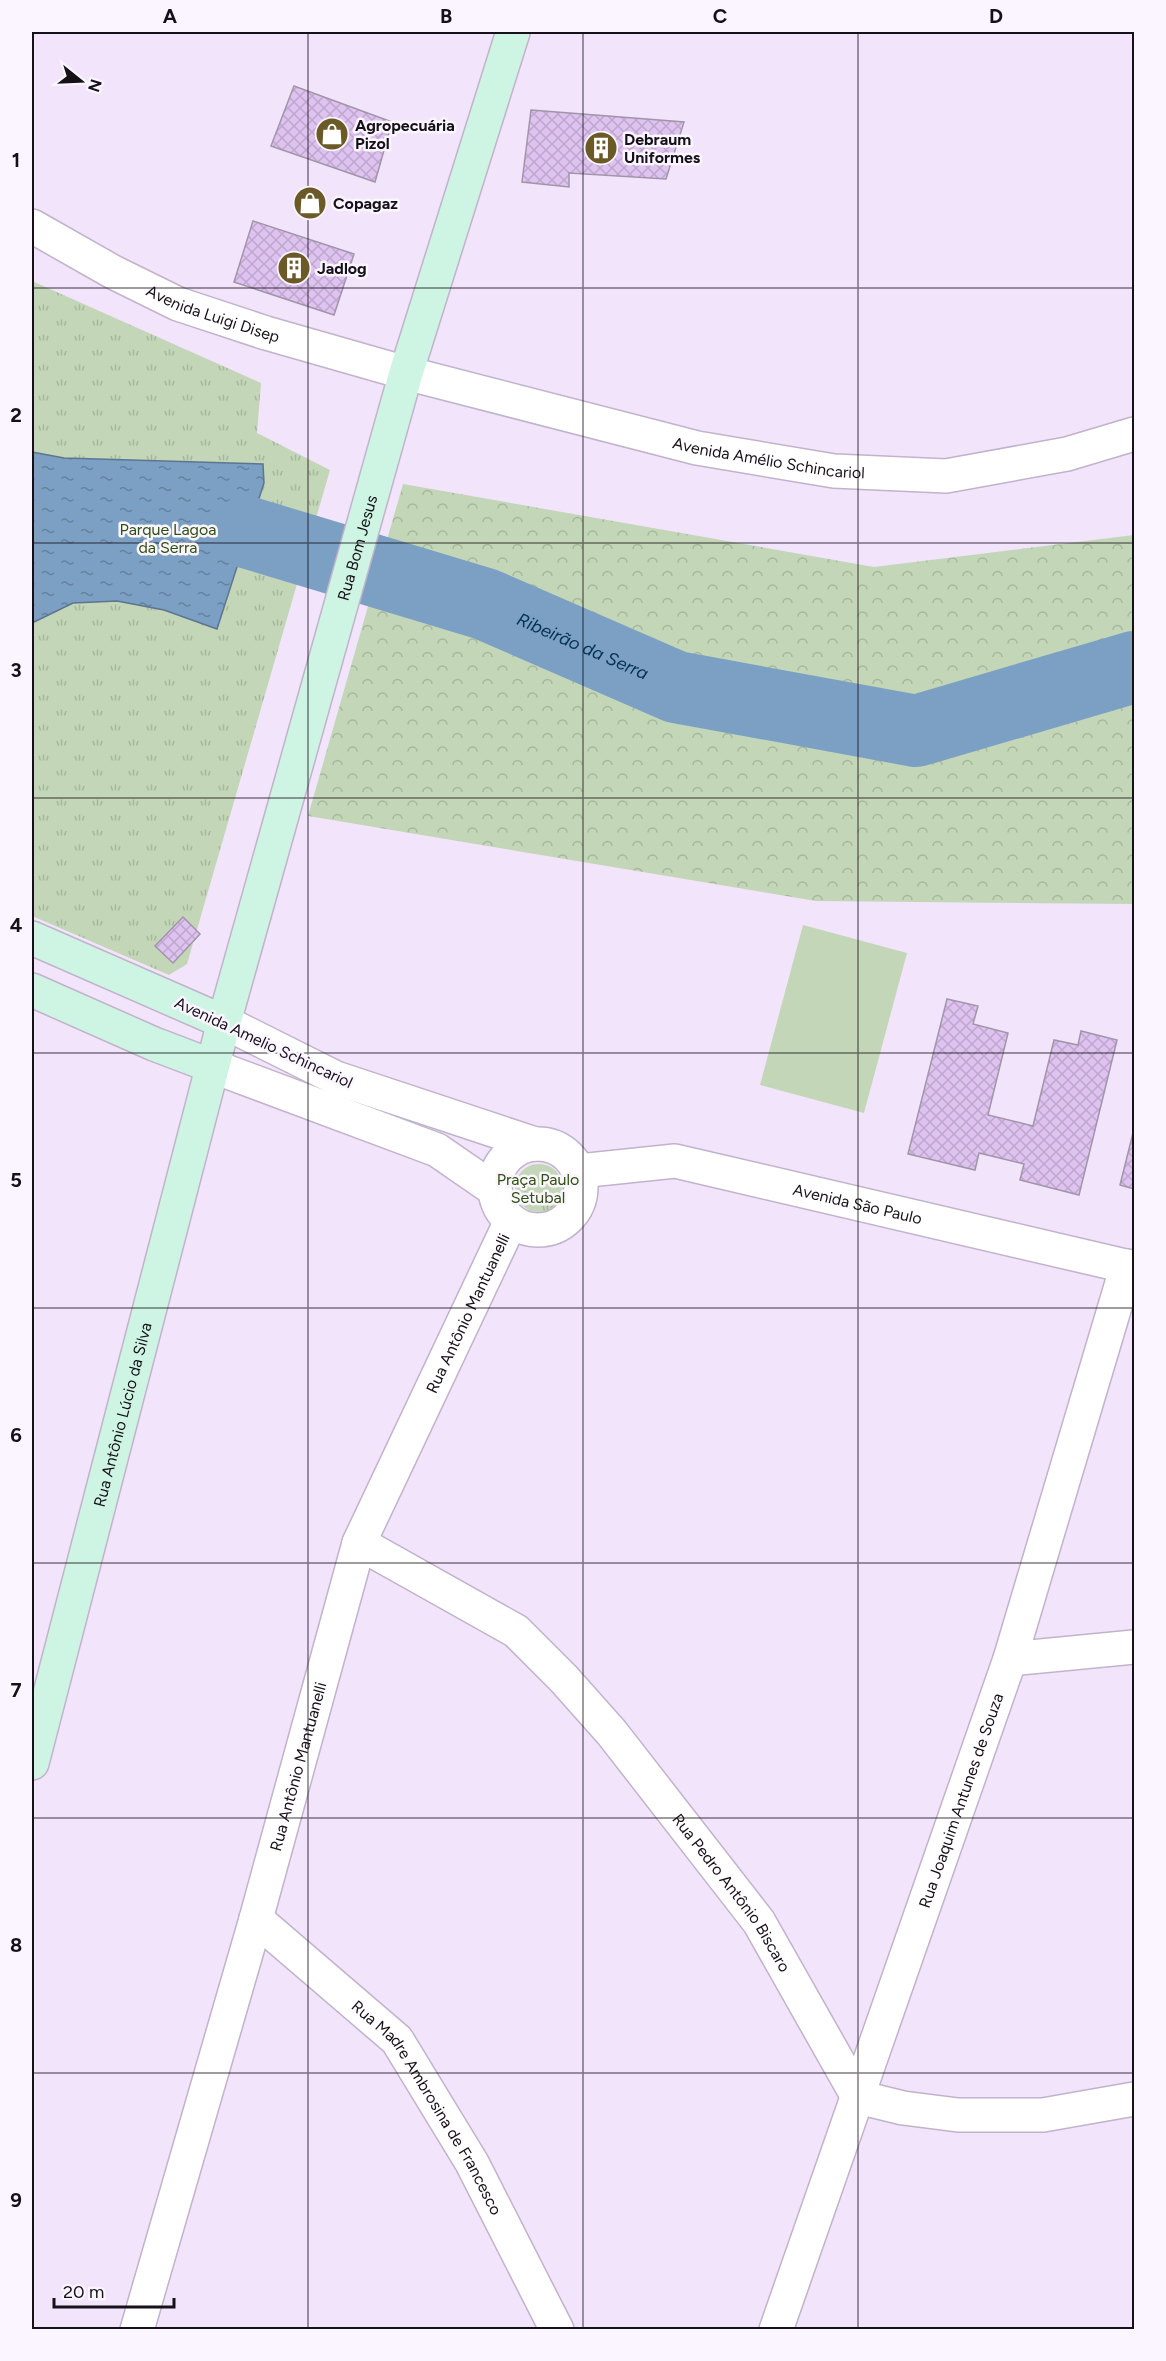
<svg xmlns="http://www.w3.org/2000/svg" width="1166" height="2361" font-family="Figtree,sans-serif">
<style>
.forest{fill:url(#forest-crowns)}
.park{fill:url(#park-tufts)}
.garden{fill:#c3d6b7}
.water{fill:url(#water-ripples);stroke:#5d7591;stroke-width:1.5}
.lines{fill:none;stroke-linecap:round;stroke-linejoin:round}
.river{stroke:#7ba0c4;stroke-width:72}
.building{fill:url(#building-cross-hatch);stroke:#a295aa;stroke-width:1.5}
.minor-casing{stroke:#c1b3ca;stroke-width:36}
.tertiary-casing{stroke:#c1b3ca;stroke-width:36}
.secondary-casing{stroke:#c1b3ca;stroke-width:36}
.minor{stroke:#fff;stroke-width:33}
.tertiary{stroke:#fff;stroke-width:33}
.secondary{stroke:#cef5e4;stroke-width:33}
.grid{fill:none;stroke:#161119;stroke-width:1.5;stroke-opacity:0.55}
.labels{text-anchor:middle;stroke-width:5;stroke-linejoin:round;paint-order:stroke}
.poi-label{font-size:16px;font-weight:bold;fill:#161119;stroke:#faf5fe;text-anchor:start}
.street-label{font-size:16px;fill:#161119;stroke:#faf5fe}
.park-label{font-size:16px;fill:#2f5011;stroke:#faf5fe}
.water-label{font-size:18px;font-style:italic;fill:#053255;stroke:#faf5fe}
.neatline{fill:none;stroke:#161119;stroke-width:2}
.grid-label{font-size:20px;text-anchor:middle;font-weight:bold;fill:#161119}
</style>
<defs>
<pattern id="forest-crowns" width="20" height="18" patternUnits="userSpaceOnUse" patternTransform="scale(1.5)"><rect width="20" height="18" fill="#c3d6b7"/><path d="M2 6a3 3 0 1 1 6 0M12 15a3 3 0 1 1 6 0" fill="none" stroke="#a7b79d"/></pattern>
<pattern id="park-tufts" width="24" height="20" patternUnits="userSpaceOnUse" patternTransform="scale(1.5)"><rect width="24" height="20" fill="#c3d6b7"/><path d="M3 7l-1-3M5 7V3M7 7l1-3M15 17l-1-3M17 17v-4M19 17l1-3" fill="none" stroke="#a7b79d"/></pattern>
<pattern id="water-ripples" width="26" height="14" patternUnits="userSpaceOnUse" patternTransform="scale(1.5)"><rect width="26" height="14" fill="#7ba0c4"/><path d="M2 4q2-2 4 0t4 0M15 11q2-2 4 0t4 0" fill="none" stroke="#64819e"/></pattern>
<pattern id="building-cross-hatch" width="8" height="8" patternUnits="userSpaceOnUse" patternTransform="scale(1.5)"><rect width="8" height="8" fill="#dec3f0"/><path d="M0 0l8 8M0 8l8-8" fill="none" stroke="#bea6cd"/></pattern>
</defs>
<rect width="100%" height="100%" fill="#f2e4fb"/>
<path class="forest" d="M403 484 874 567 1134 535V904L816 901 308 816Z"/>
<g class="park">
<path d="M32 281 261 383 257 433 330 470 187 964 169 975 32 916Z"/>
<circle cx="539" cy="1188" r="24"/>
</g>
<path class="garden" d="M803 925 907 953 864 1113 760 1085Z"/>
<path class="water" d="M32 452 64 458 263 464 264 483 217 629 164 610 117 601 73 603 32 623Z"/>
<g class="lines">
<path class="river" id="s1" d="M246 532 485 604 676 687 916 731 1134 667"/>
</g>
<g class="building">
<path d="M294 86 392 122 375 182 271 146Z"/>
<path d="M531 110 684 122 666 179 569 173V187L522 182Z"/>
<path d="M253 221 354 254 334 315 234 282Z"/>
<path d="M183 917 200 934 173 963 155 946Z"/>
<path d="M947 999 978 1006 973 1024 1008 1033 988 1115 1033 1126 1054 1040 1078 1045 1081 1031 1117 1040 1079 1195 1020 1180 1024 1164 979 1153 975 1170 908 1154Z"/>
<path d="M1134 1129V1189L1120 1185Z"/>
</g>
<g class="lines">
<defs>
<g id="minor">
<path id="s2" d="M32 226 113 272 178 304 266 333 406 373 697 448 834 471 946 476 1067 454 1134 434"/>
<path id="s3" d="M359 1543 516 1631 564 1679 612 1733 759 1922 858 2097 903 2108 958 2115H1043L1134 2099"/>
<path d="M1010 1659 1134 1647"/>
<path id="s4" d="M256 1919 397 2040 472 2163 557 2330"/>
<path id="s5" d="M137 2330 256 1919 359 1543 511 1221"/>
<path id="s6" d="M776 2330 1010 1659 1127 1266"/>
</g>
<g id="tertiary">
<path d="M224 1022 336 1078 535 1144"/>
<path d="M212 1066 437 1150 495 1190"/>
<circle cx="538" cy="1187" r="43"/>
<path id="s7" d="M579 1171 675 1161 1134 1268"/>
</g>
<g id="secondary">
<path d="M32 938 224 1022"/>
<path d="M32 990 154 1044 212 1066"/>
<path id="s8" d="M32 1763 224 1022 406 373 513 32"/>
</g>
</defs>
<use href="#minor" class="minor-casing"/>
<use href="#tertiary" class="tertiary-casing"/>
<use href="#secondary" class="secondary-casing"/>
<use href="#minor" class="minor"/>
<use href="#tertiary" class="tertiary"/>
<use href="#secondary" class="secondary"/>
</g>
<path class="grid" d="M308 32V2330M583 32V2330M858 32V2330M32 288H1134M32 543H1134M32 798H1134M32 1053H1134M32 1308H1134M32 1563H1134M32 1818H1134M32 2073H1134"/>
<defs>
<symbol id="shop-disc" viewBox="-11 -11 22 22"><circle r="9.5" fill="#6b5927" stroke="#faf5fe"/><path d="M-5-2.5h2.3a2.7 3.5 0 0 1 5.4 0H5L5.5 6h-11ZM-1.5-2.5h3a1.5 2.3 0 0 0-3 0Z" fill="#fff"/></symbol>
<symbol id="building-disc" viewBox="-11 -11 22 22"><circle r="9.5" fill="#6b5927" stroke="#faf5fe"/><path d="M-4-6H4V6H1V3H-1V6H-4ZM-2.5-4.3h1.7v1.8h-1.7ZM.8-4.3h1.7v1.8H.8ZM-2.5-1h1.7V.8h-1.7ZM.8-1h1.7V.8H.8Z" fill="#fff"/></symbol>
</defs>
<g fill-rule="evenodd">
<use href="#shop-disc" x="313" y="115" width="38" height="38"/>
<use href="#building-disc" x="582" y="129" width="38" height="38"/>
<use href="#shop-disc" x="291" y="184" width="38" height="38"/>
<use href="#building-disc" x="275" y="249" width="38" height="38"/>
</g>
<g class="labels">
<g class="poi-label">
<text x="355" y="131">Agropecuária<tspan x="355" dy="18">Pizol</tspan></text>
<text x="624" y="145">Debraum<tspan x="624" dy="18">Uniformes</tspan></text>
<text x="333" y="209">Copagaz</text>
<text x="317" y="274">Jadlog</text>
</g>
<g class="street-label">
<text dy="6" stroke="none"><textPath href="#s2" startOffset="202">Avenida Luigi Disep</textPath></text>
<text dy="6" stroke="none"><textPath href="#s2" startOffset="777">Avenida Amélio Schincariol</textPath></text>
<text dy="6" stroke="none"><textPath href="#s8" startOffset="1258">Rua Bom Jesus</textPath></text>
<text transform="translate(264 1042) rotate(25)" y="6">Avenida Amelio Schincariol</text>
<text dy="6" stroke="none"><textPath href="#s7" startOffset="284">Avenida São Paulo</textPath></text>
<text dy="6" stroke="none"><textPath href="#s5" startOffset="1072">Rua Antônio Mantuanelli</textPath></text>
<text dy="6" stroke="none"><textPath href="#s8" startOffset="360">Rua Antônio Lúcio da Silva</textPath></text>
<text dy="6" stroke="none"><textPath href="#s5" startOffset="586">Rua Antônio Mantuanelli</textPath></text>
<text dy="6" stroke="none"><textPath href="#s6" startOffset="561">Rua Joaquim Antunes de Souza</textPath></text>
<text dy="6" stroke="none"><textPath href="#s3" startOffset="520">Rua Pedro Antônio Biscaro</textPath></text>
<text dy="6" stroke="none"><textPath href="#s4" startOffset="258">Rua Madre Ambrosina de Francesco</textPath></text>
</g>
<g class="park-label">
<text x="168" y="535">Parque Lagoa<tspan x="168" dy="18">da Serra</tspan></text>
<text x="538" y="1185">Praça Paulo<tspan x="538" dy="18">Setubal</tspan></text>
</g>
<g class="water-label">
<text dy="6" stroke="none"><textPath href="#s1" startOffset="356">Ribeirão da Serra</textPath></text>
</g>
</g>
<rect width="1166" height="2361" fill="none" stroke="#faf5fe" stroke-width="66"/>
<g transform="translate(81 81) rotate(108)" stroke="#faf5fe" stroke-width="4.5" paint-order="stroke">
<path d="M0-4.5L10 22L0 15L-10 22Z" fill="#161119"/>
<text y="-9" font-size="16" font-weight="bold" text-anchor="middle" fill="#161119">N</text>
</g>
<path d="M54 2298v9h120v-9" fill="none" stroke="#161119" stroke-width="3"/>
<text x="63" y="2298" font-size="18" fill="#161119" stroke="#faf5fe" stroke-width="4.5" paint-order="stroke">20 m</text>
<rect x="33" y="33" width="1100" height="2295" class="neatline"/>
<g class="grid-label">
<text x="170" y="23">A</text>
<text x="446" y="23">B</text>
<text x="720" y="23">C</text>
<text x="996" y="23">D</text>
<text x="16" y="167">1</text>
<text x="16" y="422">2</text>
<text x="16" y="677">3</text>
<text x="16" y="932">4</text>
<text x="16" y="1187">5</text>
<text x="16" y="1442">6</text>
<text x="16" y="1697">7</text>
<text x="16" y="1952">8</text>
<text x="16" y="2207">9</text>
</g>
</svg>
